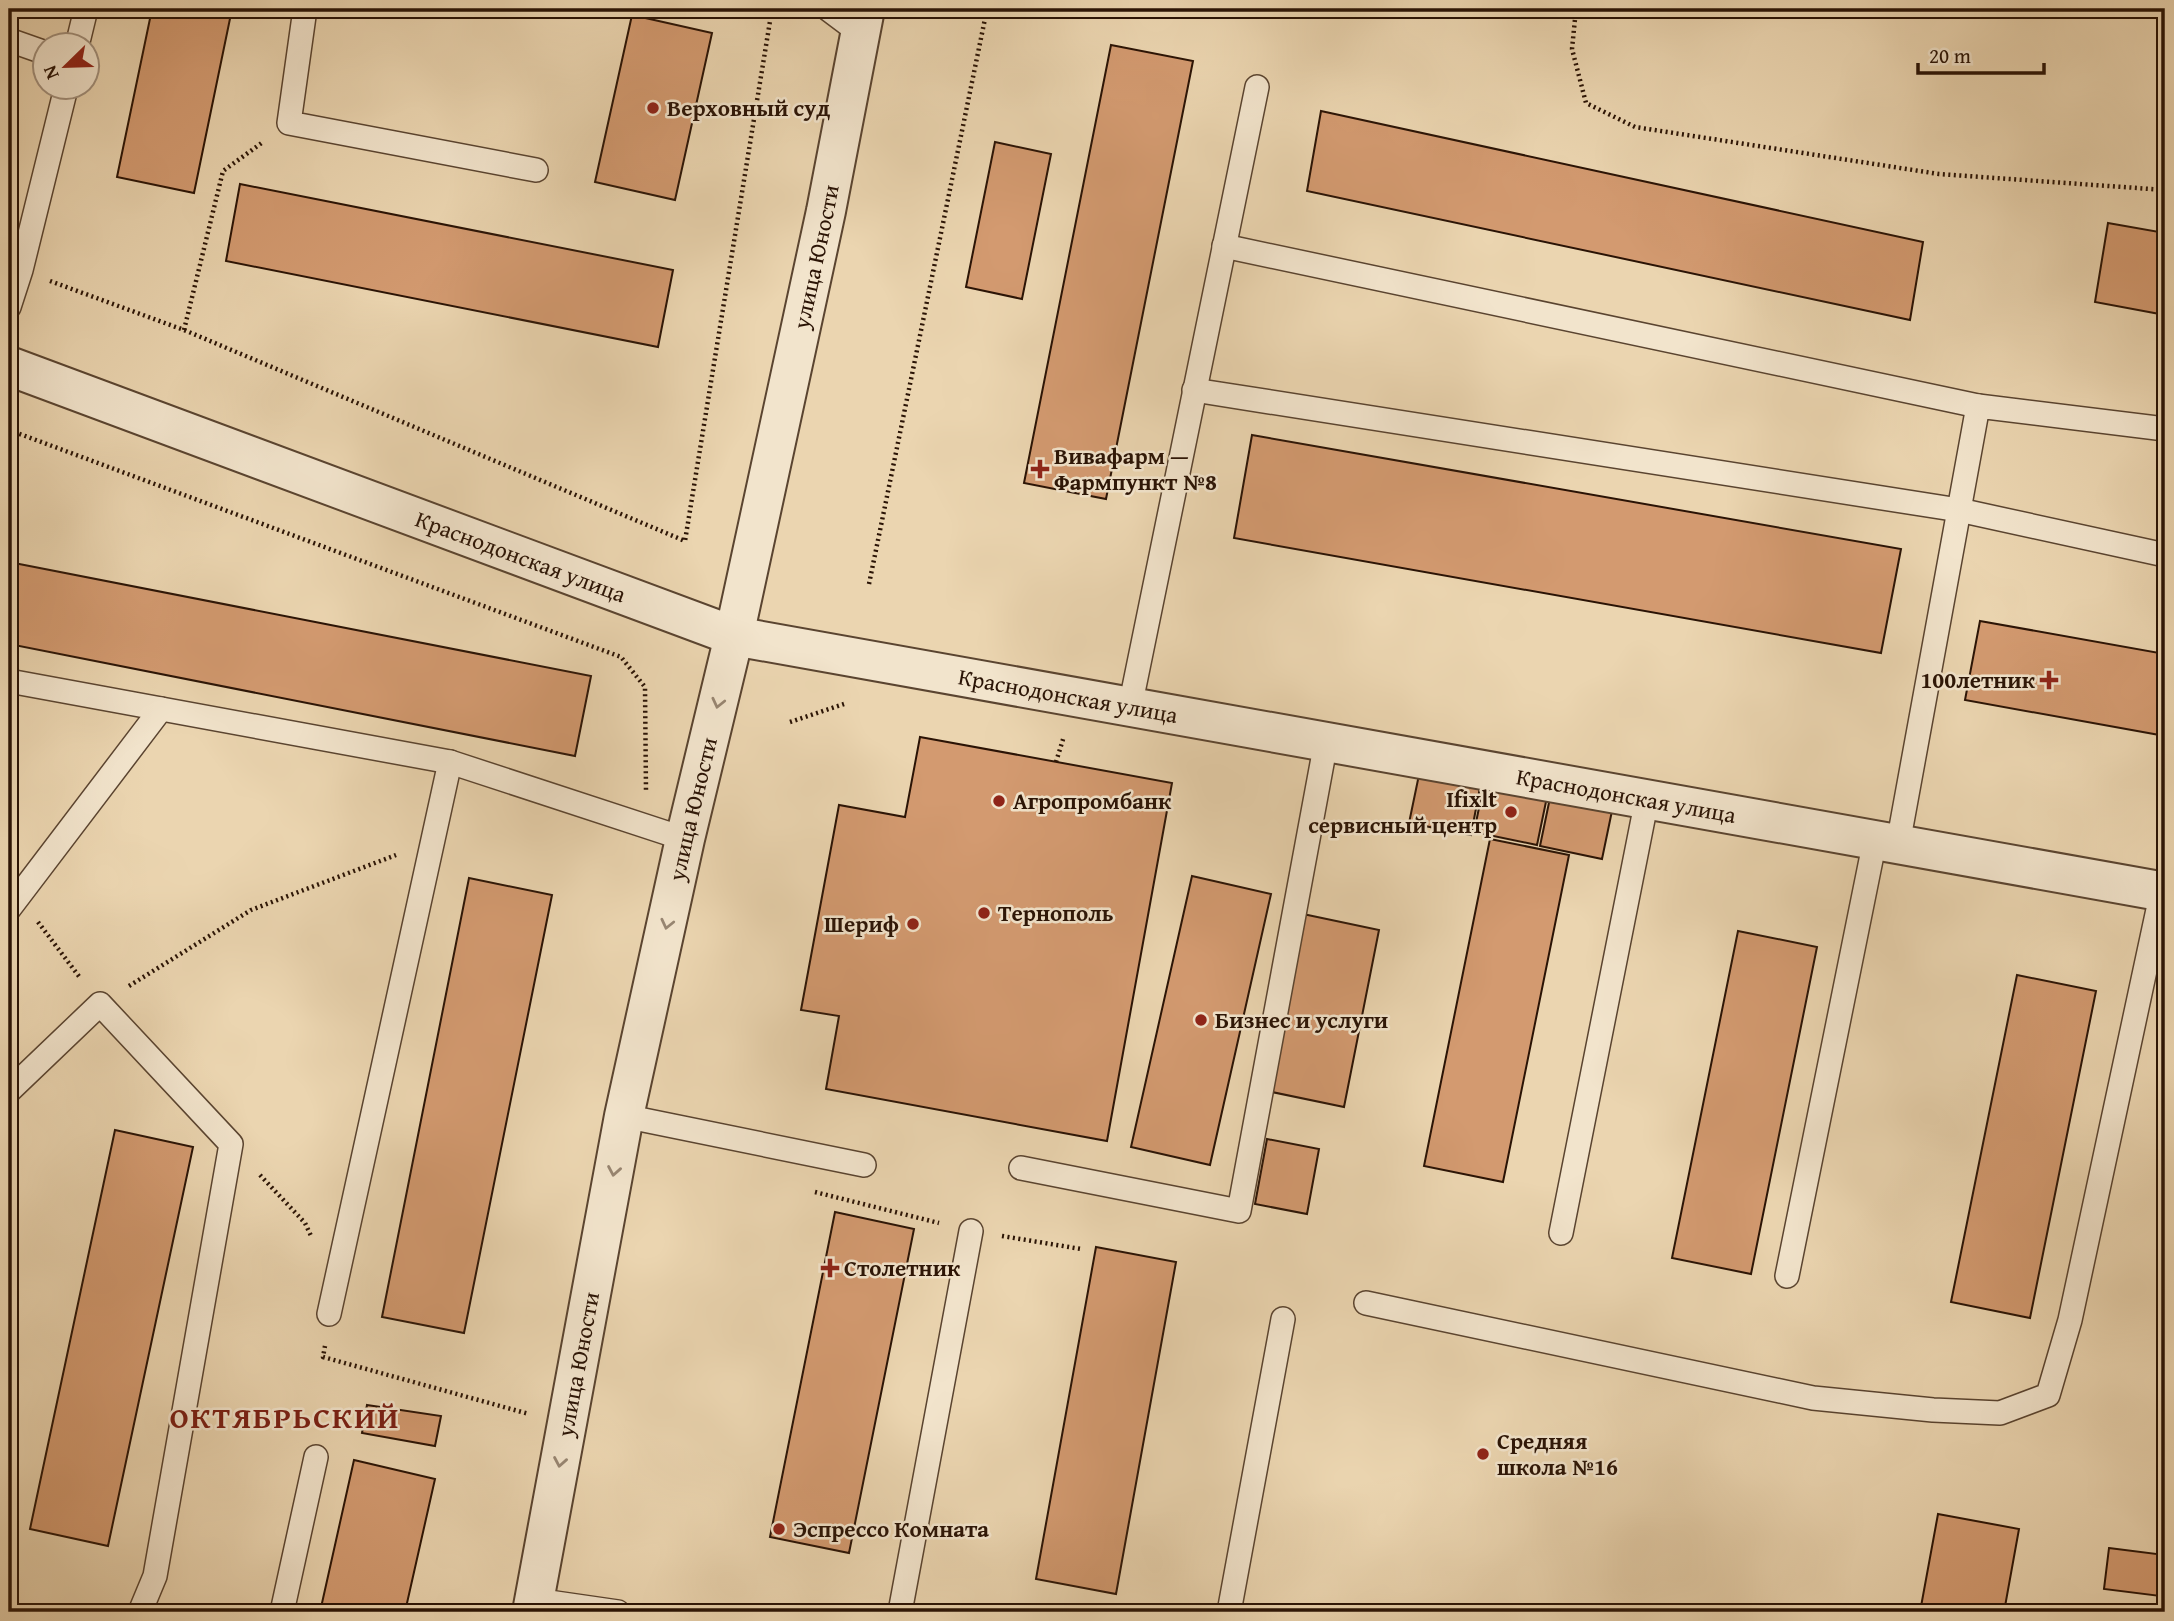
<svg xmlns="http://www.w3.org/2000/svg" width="2174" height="1621" font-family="'Gentium Book Plus',serif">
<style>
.building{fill:#d39a70;stroke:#2a1305;stroke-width:2}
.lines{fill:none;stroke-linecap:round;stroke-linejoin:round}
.service-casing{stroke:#5a4430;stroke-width:26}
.minor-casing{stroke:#5a4430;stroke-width:42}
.tertiary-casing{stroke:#5a4430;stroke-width:42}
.path{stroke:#2a1305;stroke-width:4.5;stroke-dasharray:2 3.5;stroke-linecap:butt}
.service{stroke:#f2e4cc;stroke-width:23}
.minor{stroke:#f2e4cc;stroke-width:38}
.tertiary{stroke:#f2e4cc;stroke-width:38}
.oneway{stroke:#988672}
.poi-dot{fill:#8f2418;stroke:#f2e4cc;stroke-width:2.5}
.labels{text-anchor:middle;stroke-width:5;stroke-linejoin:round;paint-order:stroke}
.poi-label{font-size:23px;font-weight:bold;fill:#2a1305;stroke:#f2e4cc;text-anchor:start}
.street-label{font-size:23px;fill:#2a1305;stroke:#f2e4cc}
.district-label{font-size:30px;font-weight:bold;letter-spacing:2px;fill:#7a1f14;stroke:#f2e4cc}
</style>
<rect width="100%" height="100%" fill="#ebd5b0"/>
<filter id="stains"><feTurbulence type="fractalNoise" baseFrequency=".00286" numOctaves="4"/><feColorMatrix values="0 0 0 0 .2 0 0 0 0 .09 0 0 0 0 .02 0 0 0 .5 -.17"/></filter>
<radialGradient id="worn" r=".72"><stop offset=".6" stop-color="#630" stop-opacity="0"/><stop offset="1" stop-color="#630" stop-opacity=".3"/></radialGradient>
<g class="building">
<path d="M152 9H232L194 193 117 177Z"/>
<path d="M632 15 712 33 675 200 595 182Z"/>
<path d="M1111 45 1193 61 1106 499 1024 483Z"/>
<path d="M1321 111 1923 242 1910 320 1307 191Z"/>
<path d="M995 142 1051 154 1022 299 966 287Z"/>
<path d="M240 184 673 270 658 347 226 261Z"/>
<path d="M2108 223 2165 233V315L2095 302Z"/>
<path d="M1252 435 1901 549 1881 653 1234 538Z"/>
<path d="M9 562 591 676 575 756 9 644Z"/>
<path d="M1980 621 2165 654V736L1965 700Z"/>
<path d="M920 737 1172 783 1107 1141 826 1089 839 1016 801 1010 839 805 905 817Z"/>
<path d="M1420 770 1481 782 1471 835 1409 823Z"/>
<path d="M1485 779 1548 792 1537 845 1474 832Z"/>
<path d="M1551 793 1613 806 1602 859 1540 846Z"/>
<path d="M1490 839 1569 855 1503 1182 1424 1166Z"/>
<path d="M1192 876 1271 894 1210 1165 1131 1147Z"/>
<path d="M469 878 552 895 464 1333 382 1317Z"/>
<path d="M1303 914 1379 930 1344 1107 1267 1091Z"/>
<path d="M1738 931 1817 947 1751 1274 1672 1258Z"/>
<path d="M2017 975 2096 991 2030 1318 1951 1302Z"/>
<path d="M115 1130 193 1147 108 1546 30 1529Z"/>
<path d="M1267 1139 1319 1149 1307 1214 1255 1204Z"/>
<path d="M835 1212 914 1229 849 1553 770 1537Z"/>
<path d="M1096 1247 1176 1262 1116 1594 1036 1579Z"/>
<path d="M367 1405 441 1416 435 1446 362 1433Z"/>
<path d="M354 1460 435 1479 405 1612H320Z"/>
<path d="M1938 1514 2019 1529 2004 1612H1920Z"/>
<path d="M2109 1548 2165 1555 2160 1596 2104 1589Z"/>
</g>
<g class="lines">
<defs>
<g id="service">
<path d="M305 9 289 123 536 170"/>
<path d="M828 9 860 33"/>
<path d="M9 40 46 53"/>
<path d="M77 46 86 9"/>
<path d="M1224 246 1978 406"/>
<path d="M9 307 21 270 66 88"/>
<path d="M1194 390 1959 510 2165 555"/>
<path d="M9 681 450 762 685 839"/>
<path d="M1130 707 1257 87"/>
<path d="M1898 844 1978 406 2165 429"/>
<path d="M9 909 161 709"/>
<path d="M9 1091 100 1004 231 1144 155 1576 140 1612"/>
<path d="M624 1116 864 1165"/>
<path d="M1021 1168 1239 1211 1326 742"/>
<path d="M1561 1233 1647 799"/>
<path d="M1787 1276 1875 840"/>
<path d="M1366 1303 1813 1398 1933 1410 2000 1413 2048 1395 2070 1320 2162 891"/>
<path d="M329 1314 450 762"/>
<path d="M535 1600 618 1612"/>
<path d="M282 1612 316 1457"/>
<path d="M900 1612 971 1231"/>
<path d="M1229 1612 1283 1319"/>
</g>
<g id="minor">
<path id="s1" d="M734 636 826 211 865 9"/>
</g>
<g id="tertiary">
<path id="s2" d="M9 366 734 636 2165 892"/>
<path id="s3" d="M532 1612 624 1116 685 839 734 636"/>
</g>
</defs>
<use href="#service" class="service-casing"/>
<use href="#minor" class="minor-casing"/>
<use href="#tertiary" class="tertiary-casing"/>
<g class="path">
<path d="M1576 9 1572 49 1586 103 1635 127 1939 174 2165 190"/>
<path d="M50 281 184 330 685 541 772 9"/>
<path d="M184 330 223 171 263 142"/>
<path d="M9 430 621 657 645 687 646 792"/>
<path d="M869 584 987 9"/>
<path d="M790 722 844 704"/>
<path d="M1056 762 1064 736"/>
<path d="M38 922 81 979"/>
<path d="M129 986 251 910 396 855"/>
<path d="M260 1175 305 1223 312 1238"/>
<path d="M815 1192 939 1223"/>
<path d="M1002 1236 1081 1249"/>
<path d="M325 1346 323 1357 529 1414"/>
</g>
<use href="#service" class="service"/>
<use href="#minor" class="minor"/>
<use href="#tertiary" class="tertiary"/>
</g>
<defs><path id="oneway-chevron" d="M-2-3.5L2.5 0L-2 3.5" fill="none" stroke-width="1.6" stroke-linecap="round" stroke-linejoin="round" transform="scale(1.75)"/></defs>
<g class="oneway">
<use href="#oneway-chevron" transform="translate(718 703) rotate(103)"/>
<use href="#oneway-chevron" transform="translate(667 924) rotate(103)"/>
<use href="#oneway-chevron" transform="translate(614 1171) rotate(100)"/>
<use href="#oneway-chevron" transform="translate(560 1462) rotate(100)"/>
</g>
<g class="poi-dot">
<circle cx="653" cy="108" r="7"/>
<path d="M1036.5 458.5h7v7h7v7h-7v7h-7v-7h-7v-7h7z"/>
<path d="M2045.5 669.5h7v7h7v7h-7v7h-7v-7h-7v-7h7z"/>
<circle cx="999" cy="801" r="7"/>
<circle cx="1511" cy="812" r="7"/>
<circle cx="984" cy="913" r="7"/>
<circle cx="913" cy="924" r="7"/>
<circle cx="1201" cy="1020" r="7"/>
<path d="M826.5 1257.5h7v7h7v7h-7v7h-7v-7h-7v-7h7z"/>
<circle cx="1483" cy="1454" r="7"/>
<circle cx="779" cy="1529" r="7"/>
</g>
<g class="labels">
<g class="poi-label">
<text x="667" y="116">Верховный суд</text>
<text x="1054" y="464">Вивафарм —<tspan x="1054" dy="26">Фармпункт №8</tspan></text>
<text x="2035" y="688" text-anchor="end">100летник</text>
<text x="1497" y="807" text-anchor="end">Ifixlt<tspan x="1497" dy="26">сервисный центр</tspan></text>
<text x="1013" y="809">Агропромбанк</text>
<text x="998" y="921">Тернополь</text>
<text x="899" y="932" text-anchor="end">Шериф</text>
<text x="1215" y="1028">Бизнес и услуги</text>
<text x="844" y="1276">Столетник</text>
<text x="1497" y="1449">Средняя<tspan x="1497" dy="26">школа №16</tspan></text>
<text x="793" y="1537">Эспрессо Комната</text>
</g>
<g class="street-label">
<text dy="8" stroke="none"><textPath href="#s1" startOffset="388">улица Юности</textPath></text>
<text dy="8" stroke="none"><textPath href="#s2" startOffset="546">Краснодонская улица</textPath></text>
<text dy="8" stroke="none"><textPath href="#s2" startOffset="1113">Краснодонская улица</textPath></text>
<text dy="8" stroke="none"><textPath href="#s2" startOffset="1680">Краснодонская улица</textPath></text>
<text dy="8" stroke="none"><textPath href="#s3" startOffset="819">улица Юности</textPath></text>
<text dy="8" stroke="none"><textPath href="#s3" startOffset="252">улица Юности</textPath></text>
</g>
<g class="district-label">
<text x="285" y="1428">ОКТЯБРЬСКИЙ</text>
</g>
</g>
<rect width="2174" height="1621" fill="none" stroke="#ebd5b0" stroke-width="35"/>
<rect x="10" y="10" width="2153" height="1600" fill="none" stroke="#2a1305" stroke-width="3.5"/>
<rect x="18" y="18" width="2139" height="1586" fill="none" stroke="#2a1305" stroke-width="2"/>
<g transform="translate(66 66) rotate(247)"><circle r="33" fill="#f2e4cc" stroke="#a2907c" stroke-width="2"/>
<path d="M0-5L12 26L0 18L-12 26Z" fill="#8f2418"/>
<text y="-10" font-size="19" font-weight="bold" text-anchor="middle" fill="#2a1305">N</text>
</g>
<path d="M1918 63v10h126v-10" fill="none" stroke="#2a1305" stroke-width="3.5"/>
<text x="1929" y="63" font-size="21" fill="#2a1305" stroke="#f2e4cc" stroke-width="5" paint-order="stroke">20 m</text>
<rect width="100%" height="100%" filter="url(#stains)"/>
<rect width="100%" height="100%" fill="url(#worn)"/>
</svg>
